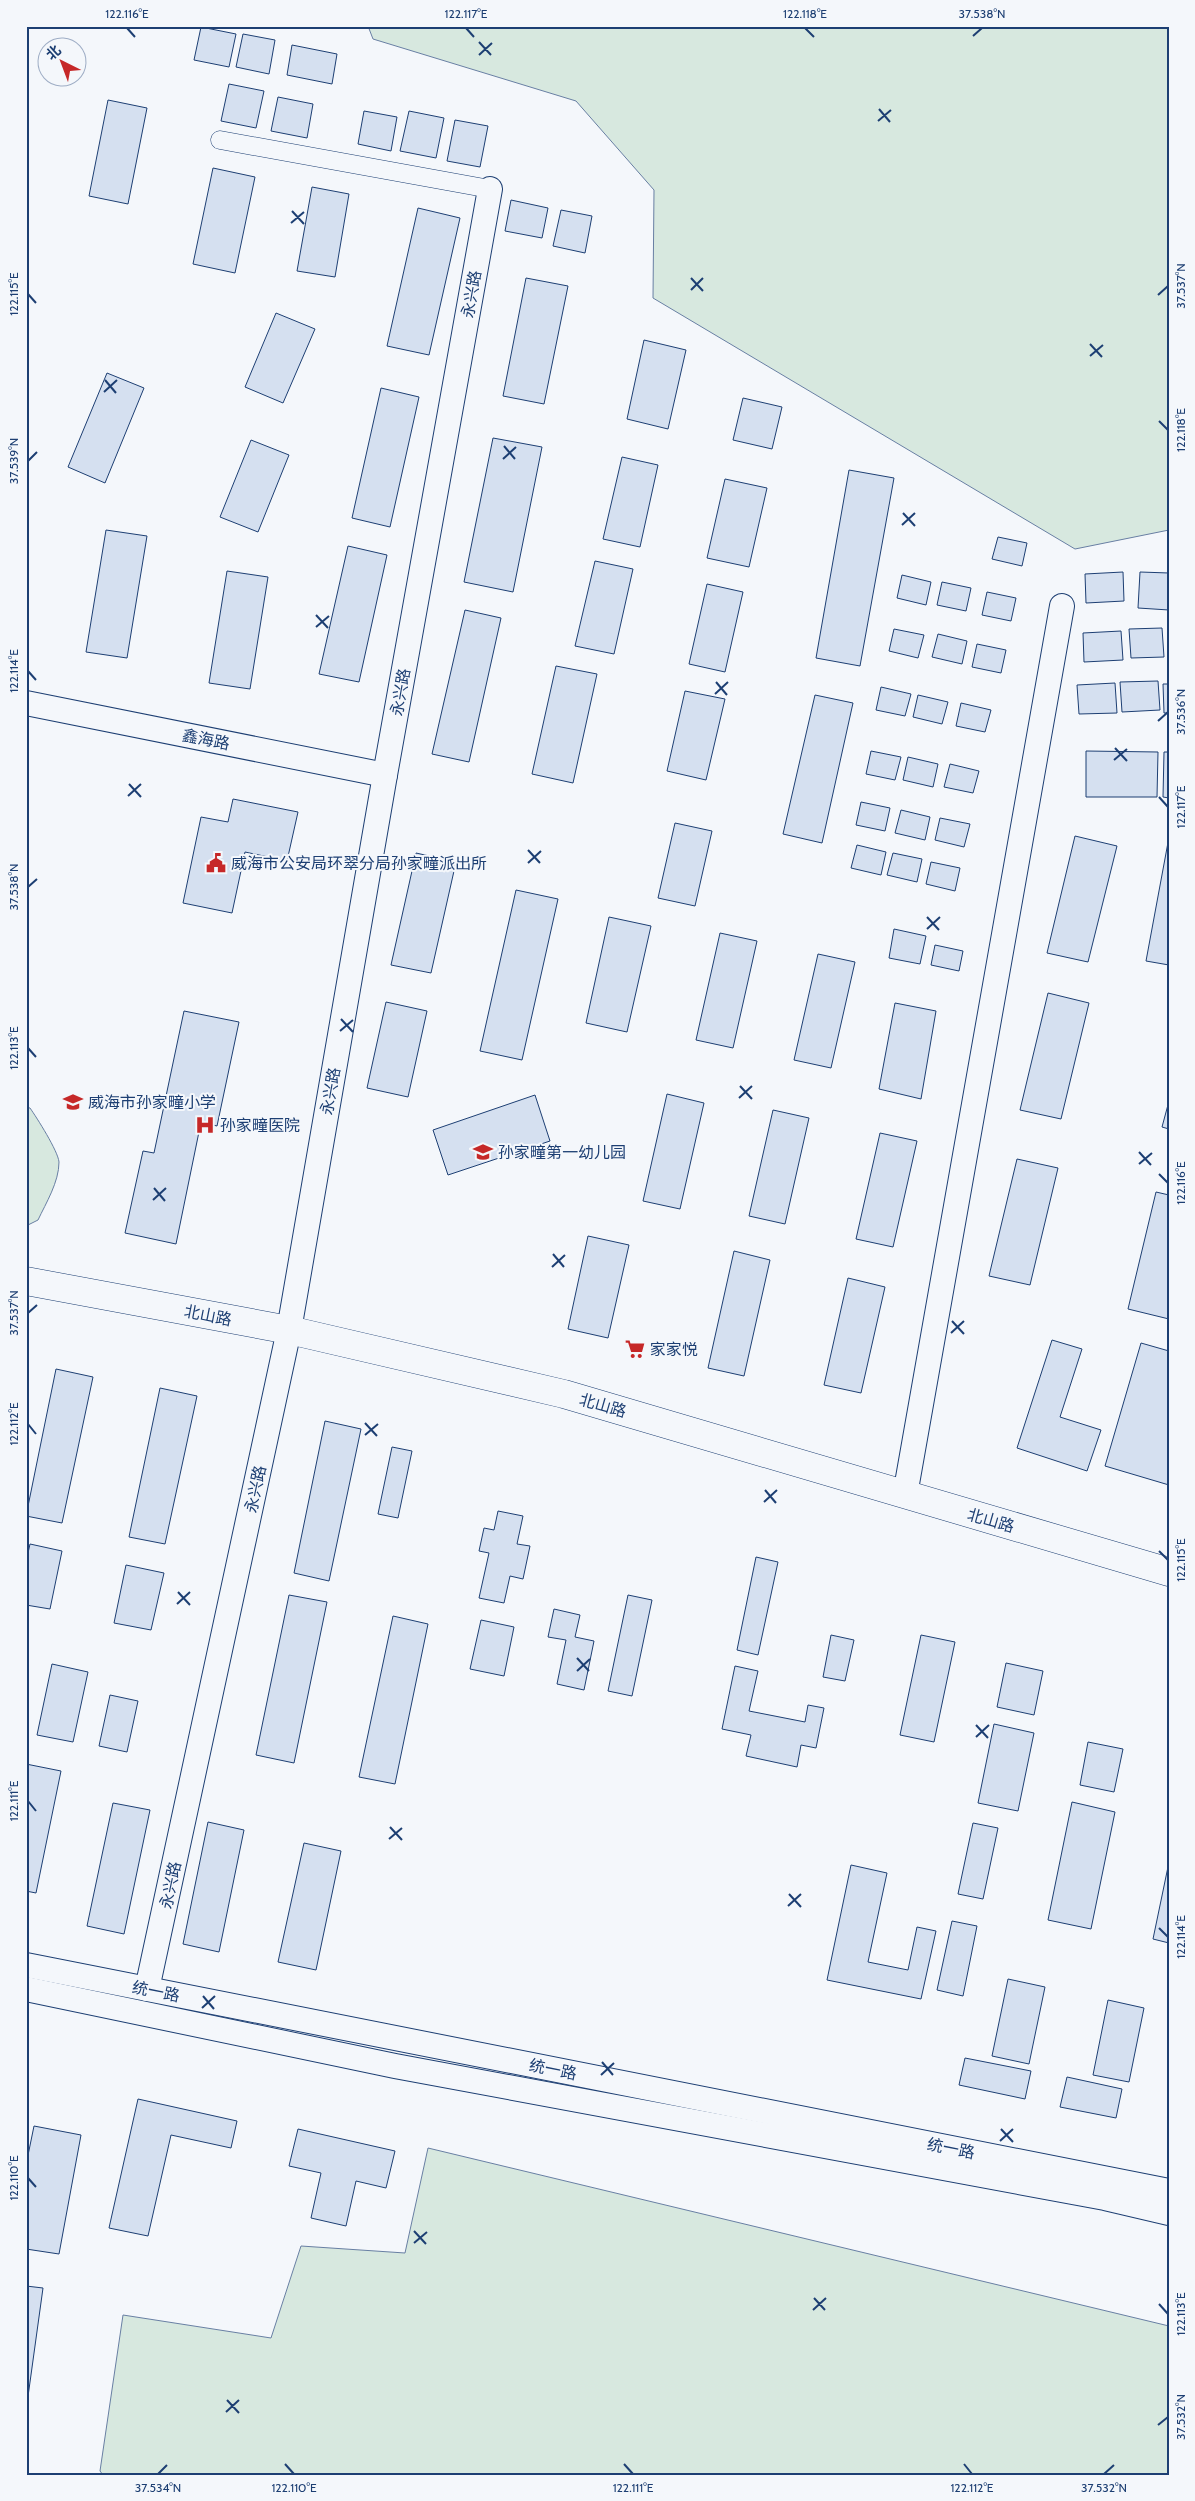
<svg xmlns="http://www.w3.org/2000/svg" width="1195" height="2501" font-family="Cabin,'Noto Sans SC',sans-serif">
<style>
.green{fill:#d7e8df;stroke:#687fa3}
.building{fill:#d5e0f0;stroke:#1d3f73}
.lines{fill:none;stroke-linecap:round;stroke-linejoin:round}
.street-casing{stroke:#1d3f73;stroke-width:19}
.secondary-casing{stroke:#1d3f73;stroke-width:26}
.primary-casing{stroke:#1d3f73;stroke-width:29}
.street{stroke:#f4f7fb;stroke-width:18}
.secondary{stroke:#f4f7fb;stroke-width:24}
.primary{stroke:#f4f7fb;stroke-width:28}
.ticks{fill:none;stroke:#1d3f73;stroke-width:2}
.labels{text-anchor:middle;stroke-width:4;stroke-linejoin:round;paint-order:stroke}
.street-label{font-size:16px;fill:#1d3f73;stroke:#f4f7fb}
.poi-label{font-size:16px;fill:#1d3f73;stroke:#f4f7fb;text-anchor:start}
.neatline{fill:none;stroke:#1d3f73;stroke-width:2}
.ticks-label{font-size:12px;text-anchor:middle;fill:#1d3f73}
</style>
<rect width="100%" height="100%" fill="#f4f7fb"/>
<g class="green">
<path d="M368 26H1169V530L1075 549 653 298 654 190 576 101 373 39Z"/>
<path d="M26 1107 30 1108C37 1118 58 1151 59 1162 59 1182 46 1203 38 1220L26 1226Z"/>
<path d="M428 2148 1169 2326V2475H103L100 2471 123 2315 271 2338 301 2246 405 2253Z"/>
</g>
<g class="building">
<path d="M201 27 236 34 229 67 194 60Z"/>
<path d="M243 34 275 40 269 74 236 67Z"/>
<path d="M292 45 337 54 332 84 287 75Z"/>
<path d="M229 84 264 91 256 128 221 121Z"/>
<path d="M278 97 313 104 307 138 271 131Z"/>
<path d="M108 100 147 108 128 204 89 196Z"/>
<path d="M364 111 397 117 391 151 358 144Z"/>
<path d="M409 111 444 118 436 158 400 151Z"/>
<path d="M455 120 488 126 480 167 447 161Z"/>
<path d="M213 168 255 177 235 273 193 264Z"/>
<path d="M312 187 349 194 335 277 297 271Z"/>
<path d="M511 200 548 208 542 238 505 231Z"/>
<path d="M418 208 460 218 429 355 387 346Z"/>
<path d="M561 210 592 216 585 253 553 246Z"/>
<path d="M526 278 568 286 544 404 503 396Z"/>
<path d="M276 313 315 329 283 403 245 387Z"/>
<path d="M644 340 686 350 668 429 627 419Z"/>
<path d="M107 373 144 388 105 483 68 467Z"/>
<path d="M381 388 419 397 390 527 352 518Z"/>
<path d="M743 398 782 407 772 449 733 440Z"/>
<path d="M493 438 542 447 513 592 464 582Z"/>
<path d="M251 440 289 455 258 532 220 517Z"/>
<path d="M622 457 658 465 640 547 603 539Z"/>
<path d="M849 470 894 478 860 666 816 658Z"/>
<path d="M725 479 767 488 749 567 707 558Z"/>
<path d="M106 530 147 536 127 658 86 652Z"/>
<path d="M998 537 1027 543 1022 566 992 559Z"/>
<path d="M348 546 387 555 359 682 319 674Z"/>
<path d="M595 561 633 569 614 654 575 646Z"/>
<path d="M227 571 268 577 250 689 209 683Z"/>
<path d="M1123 572 1124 601 1086 603 1085 574Z"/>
<path d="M1140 572 1169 573V610L1138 608Z"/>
<path d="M902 575 931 582 926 605 897 598Z"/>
<path d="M942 582 971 588 966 611 937 605Z"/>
<path d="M707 584 743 592 725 672 689 664Z"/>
<path d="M987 592 1016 598 1011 621 982 615Z"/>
<path d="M465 610 501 618 469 762 432 754Z"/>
<path d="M1162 628 1164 657 1131 658 1129 629Z"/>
<path d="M894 629 924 635 918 658 889 651Z"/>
<path d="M1121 631 1123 660 1084 662 1083 633Z"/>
<path d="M938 634 967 641 962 664 932 657Z"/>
<path d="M977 644 1006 650 1001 673 972 667Z"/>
<path d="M556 666 597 674 573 783 532 774Z"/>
<path d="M1158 681 1160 710 1122 712 1120 682Z"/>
<path d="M1115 683 1117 713 1079 714 1077 685Z"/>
<path d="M1163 684H1169V713H1164Z"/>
<path d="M881 687 911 694 905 716 876 710Z"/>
<path d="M685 691 725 699 706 780 667 771Z"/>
<path d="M815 695 853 703 822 843 783 834Z"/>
<path d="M918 695 948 702 942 724 913 717Z"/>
<path d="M961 703 991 710 985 732 956 726Z"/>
<path d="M871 751 901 757 895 780 866 774Z"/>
<path d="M1086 751 1158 752 1157 797H1086Z"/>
<path d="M1164 752H1169V798L1163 797Z"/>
<path d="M908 757 938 764 933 787 903 780Z"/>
<path d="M950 764 979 771 973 793 944 787Z"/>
<path d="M233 799 298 812 287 861 245 852 232 913 183 903 201 817 228 822Z"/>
<path d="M861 802 890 808 885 831 856 825Z"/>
<path d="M901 810 930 817 925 840 895 833Z"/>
<path d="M940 818 970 824 964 847 935 840Z"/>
<path d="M675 823 712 831 695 906 658 898Z"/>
<path d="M1075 836 1117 846 1088 962 1047 953Z"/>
<path d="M1169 837V965L1146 961Z"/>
<path d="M857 845 886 852 881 875 851 868Z"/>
<path d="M416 853 456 862 431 973 391 965Z"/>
<path d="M893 853 922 859 917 882 887 875Z"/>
<path d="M931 862 960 868 955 891 926 884Z"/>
<path d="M516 890 558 899 522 1060 480 1051Z"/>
<path d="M609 917 651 926 627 1032 586 1023Z"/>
<path d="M894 929 926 936 920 964 889 958Z"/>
<path d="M720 933 757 941 733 1048 696 1040Z"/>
<path d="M935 945 963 951 959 971 931 965Z"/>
<path d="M818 954 855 962 831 1068 794 1060Z"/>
<path d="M1048 993 1089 1003 1061 1119 1020 1110Z"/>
<path d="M386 1002 427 1011 408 1097 367 1088Z"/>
<path d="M895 1003 936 1011 921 1099 879 1089Z"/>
<path d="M184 1011 239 1022 217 1126 201 1122 176 1244 125 1233 143 1151 154 1153Z"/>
<path d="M667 1094 704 1103 680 1209 643 1201Z"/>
<path d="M535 1095 550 1141 448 1175 433 1130Z"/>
<path d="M1169 1101V1129L1162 1127Z"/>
<path d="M773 1110 809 1118 785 1224 749 1216Z"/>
<path d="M880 1133 917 1141 893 1247 856 1239Z"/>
<path d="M1017 1159 1058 1168 1030 1285 989 1276Z"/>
<path d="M1156 1192 1169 1195V1319L1128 1309Z"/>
<path d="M588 1236 629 1245 608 1338 568 1329Z"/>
<path d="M734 1251 770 1260 744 1376 708 1368Z"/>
<path d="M848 1278 885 1287 861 1393 824 1385Z"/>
<path d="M1052 1340 1082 1349 1060 1417 1101 1430 1087 1471 1017 1448Z"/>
<path d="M1141 1343 1169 1351V1485L1105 1466Z"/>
<path d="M56 1369 93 1377 62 1523 26 1516Z"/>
<path d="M160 1388 197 1396 165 1544 129 1537Z"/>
<path d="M325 1421 361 1429 329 1581 294 1573Z"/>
<path d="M392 1447 412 1451 398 1518 378 1514Z"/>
<path d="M498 1511 523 1516 517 1544 530 1546 523 1579 510 1576 504 1603 479 1598 489 1553 479 1551 484 1528 494 1530Z"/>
<path d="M30 1544 62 1551 50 1609 26 1605V1562Z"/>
<path d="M756 1557 778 1562 758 1655 737 1650Z"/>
<path d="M126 1565 164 1573 151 1630 114 1623Z"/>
<path d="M289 1595 327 1602 294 1763 256 1755Z"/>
<path d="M628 1595 652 1600 632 1696 608 1691Z"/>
<path d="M554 1609 580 1615 575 1637 594 1641 584 1690 557 1684 566 1640 548 1637Z"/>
<path d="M393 1616 428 1624 395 1784 359 1777Z"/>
<path d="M481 1620 514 1627 504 1676 470 1669Z"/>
<path d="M831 1635 854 1640 845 1681 823 1677Z"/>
<path d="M921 1635 955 1642 934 1742 900 1735Z"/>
<path d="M1006 1663 1043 1671 1034 1715 997 1707Z"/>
<path d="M52 1664 88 1672 73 1742 37 1735Z"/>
<path d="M735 1666 758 1671 749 1711 805 1722 808 1705 824 1708 816 1748 801 1745 797 1767 746 1756 751 1735 722 1729Z"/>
<path d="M110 1695 138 1701 127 1752 99 1746Z"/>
<path d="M994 1724 1034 1733 1018 1811 978 1803Z"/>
<path d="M1088 1742 1123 1749 1114 1792 1080 1785Z"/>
<path d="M26 1764 61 1771 36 1893 26 1891Z"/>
<path d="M1072 1802 1115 1812 1091 1929 1048 1920Z"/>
<path d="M113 1803 150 1810 124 1934 87 1926Z"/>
<path d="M208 1822 244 1830 219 1952 183 1944Z"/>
<path d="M973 1823 998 1828 983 1899 958 1894Z"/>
<path d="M304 1843 341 1851 316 1970 278 1962Z"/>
<path d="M1169 1862V1943L1153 1939Z"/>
<path d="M851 1865 887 1873 868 1962 908 1970 917 1927 936 1931 921 1999 827 1980Z"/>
<path d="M952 1921 977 1926 963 1996 937 1990Z"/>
<path d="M1008 1979 1045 1987 1029 2064 992 2056Z"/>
<path d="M1108 2000 1144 2008 1129 2082 1093 2075Z"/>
<path d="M965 2058 1031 2071 1025 2099 959 2085Z"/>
<path d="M1067 2077 1122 2089 1116 2118 1060 2107Z"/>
<path d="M138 2099 237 2121 231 2148 171 2135 148 2236 109 2228Z"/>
<path d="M34 2126 81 2135 59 2254 26 2249V2165Z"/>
<path d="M298 2129 395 2151 386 2188 356 2181 346 2226 311 2218 321 2173 289 2166Z"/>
<path d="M26 2286 43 2288 26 2411Z"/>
</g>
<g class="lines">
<defs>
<path id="street" d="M220 140 490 189"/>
<g id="secondary">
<path d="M26 703 385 775"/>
<path d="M905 1495 1062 606"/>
<path d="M26 1965 1169 2191"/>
<path d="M26 1989 395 2066 1105 2198 1169 2213"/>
<path d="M147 1989 289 1330 385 775 490 189"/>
</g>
<path id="primary" d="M26 1281 289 1330 564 1394 1169 1572"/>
</defs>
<use href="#street" class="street-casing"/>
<use href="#secondary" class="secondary-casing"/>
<use href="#primary" class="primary-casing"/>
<use href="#street" class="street"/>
<use href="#secondary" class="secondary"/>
<use href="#primary" class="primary"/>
</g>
<path class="ticks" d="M127 28 135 37M466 28 474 37M805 28 814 37M973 36 982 28M479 42 491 55M479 55 492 43M879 109 890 122M878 121 891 110M292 211 304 224M291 223 304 212M691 278 703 291M691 290 703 278M28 294 36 303M1158 295 1168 286M1090 344 1102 357M1090 356 1103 345M105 380 116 393M104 392 117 380M1159 421 1168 430M504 446 515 459M503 459 516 447M28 461 37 452M903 513 915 526M902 525 915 513M316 615 328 628M316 627 329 616M28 671 36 680M716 682 727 695M715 694 728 682M1158 721 1168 712M1115 748 1127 761M1114 760 1127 749M129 784 141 797M128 796 141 784M1159 797 1168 807M528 850 540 863M528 863 541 851M28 887 37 879M927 917 939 930M927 929 940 917M341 1019 353 1032M340 1031 353 1020M28 1048 36 1057M740 1086 752 1099M739 1098 752 1086M1139 1152 1151 1165M1139 1164 1152 1153M1159 1174 1168 1183M154 1188 165 1201M153 1200 166 1188M553 1254 564 1267M552 1267 565 1255M28 1313 37 1305M952 1321 964 1334M951 1333 964 1321M365 1423 377 1436M28 1424 36 1434M365 1435 378 1424M765 1490 776 1503M764 1502 777 1490M1159 1551 1168 1560M178 1592 190 1605M177 1604 190 1592M577 1658 589 1671M577 1671 590 1659M976 1725 988 1738M976 1737 989 1725M28 1801 36 1811M390 1827 402 1840M389 1839 402 1828M789 1894 801 1907M788 1906 801 1894M1159 1928 1168 1937M203 1996 214 2009M202 2008 215 1996M602 2062 613 2075M601 2075 614 2063M1001 2129 1013 2142M1000 2141 1013 2129M28 2178 36 2187M414 2231 426 2244M414 2243 427 2232M814 2298 825 2310M1159 2304 1168 2314M813 2310 826 2298M227 2400 239 2413M226 2412 239 2400M1158 2425 1168 2417M285 2464 294 2474M624 2464 633 2474M964 2464 972 2474M158 2474 167 2465M1104 2474 1114 2465"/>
<defs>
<symbol id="civic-bare" viewBox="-9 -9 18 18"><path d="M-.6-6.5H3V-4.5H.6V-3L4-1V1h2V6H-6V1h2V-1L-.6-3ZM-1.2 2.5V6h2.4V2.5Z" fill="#c62828" stroke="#f4f7fb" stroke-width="2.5" paint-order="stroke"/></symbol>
<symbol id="school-bare" viewBox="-9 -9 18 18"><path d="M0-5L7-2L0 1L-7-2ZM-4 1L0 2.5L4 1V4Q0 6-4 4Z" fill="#c62828" stroke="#f4f7fb" stroke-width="2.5" paint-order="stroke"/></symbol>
<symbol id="hospital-bare" viewBox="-9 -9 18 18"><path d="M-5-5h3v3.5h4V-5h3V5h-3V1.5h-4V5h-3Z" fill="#c62828" stroke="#f4f7fb" stroke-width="2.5" paint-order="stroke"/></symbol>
<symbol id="supermarket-bare" viewBox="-9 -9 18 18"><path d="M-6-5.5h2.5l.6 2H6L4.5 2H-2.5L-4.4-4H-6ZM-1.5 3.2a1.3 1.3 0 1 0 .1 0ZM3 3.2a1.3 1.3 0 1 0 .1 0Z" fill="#c62828" stroke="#f4f7fb" stroke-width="2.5" paint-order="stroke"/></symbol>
</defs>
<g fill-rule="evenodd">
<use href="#civic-bare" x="202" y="849" width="28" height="28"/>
<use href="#school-bare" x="59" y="1088" width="28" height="28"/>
<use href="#hospital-bare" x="191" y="1111" width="28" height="28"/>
<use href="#school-bare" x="469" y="1138" width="28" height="28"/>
<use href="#supermarket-bare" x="621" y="1335" width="28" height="28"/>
</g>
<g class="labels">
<g class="street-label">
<text transform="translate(471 294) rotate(-80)" y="6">永兴路</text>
<text transform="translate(400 692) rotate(-80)" y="6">永兴路</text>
<text transform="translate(206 739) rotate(11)" y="6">鑫海路</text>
<text transform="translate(330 1091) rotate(-80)" y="6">永兴路</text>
<text transform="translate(208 1315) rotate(11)" y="6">北山路</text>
<text transform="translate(603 1405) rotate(16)" y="6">北山路</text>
<text transform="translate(255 1489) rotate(-78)" y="6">永兴路</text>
<text transform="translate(991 1520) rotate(16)" y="6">北山路</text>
<text transform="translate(170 1885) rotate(-78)" y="6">永兴路</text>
<text transform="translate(156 1991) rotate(11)" y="6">统一路</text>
<text transform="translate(553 2069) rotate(11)" y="6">统一路</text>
<text transform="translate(951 2148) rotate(11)" y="6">统一路</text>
</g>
<g class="poi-label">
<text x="231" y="869">威海市公安局环翠分局孙家疃派出所</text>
<text x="88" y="1108">威海市孙家疃小学</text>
<text x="220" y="1131">孙家疃医院</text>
<text x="498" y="1158">孙家疃第一幼儿园</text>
<text x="650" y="1355">家家悦</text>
</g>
</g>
<rect width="1195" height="2501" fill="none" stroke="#f4f7fb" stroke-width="55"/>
<g transform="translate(62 62) rotate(318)"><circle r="24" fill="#f4f7fb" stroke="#9eadc5"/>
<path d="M0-4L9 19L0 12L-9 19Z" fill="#c62828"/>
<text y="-8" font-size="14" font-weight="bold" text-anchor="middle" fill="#1d3f73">北</text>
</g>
<rect x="28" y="28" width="1140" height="2446" class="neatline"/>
<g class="ticks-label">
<text x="127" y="18">122.116°E</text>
<text x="466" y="18">122.117°E</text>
<text x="805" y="18">122.118°E</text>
<text x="982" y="18">37.538°N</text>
<text transform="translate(1181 286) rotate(-90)" y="4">37.537°N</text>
<text transform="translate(14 294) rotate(-90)" y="4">122.115°E</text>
<text transform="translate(1181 430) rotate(-90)" y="4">122.118°E</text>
<text transform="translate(14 461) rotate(-90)" y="4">37.539°N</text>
<text transform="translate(14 671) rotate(-90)" y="4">122.114°E</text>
<text transform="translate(1181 712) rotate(-90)" y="4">37.536°N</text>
<text transform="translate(1181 807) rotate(-90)" y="4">122.117°E</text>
<text transform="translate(14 887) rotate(-90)" y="4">37.538°N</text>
<text transform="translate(14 1048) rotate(-90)" y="4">122.113°E</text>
<text transform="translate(1181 1183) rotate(-90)" y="4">122.116°E</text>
<text transform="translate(14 1313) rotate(-90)" y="4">37.537°N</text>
<text transform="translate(14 1424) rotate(-90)" y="4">122.112°E</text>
<text transform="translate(1181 1560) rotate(-90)" y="4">122.115°E</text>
<text transform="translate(14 1801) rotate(-90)" y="4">122.111°E</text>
<text transform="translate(1181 1937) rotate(-90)" y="4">122.114°E</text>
<text transform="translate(14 2178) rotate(-90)" y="4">122.110°E</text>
<text transform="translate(1181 2314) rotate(-90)" y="4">122.113°E</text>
<text transform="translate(1181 2417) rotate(-90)" y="4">37.532°N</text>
<text x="158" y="2492">37.534°N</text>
<text x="294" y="2492">122.110°E</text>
<text x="633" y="2492">122.111°E</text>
<text x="972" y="2492">122.112°E</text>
<text x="1104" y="2492">37.532°N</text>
</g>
</svg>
